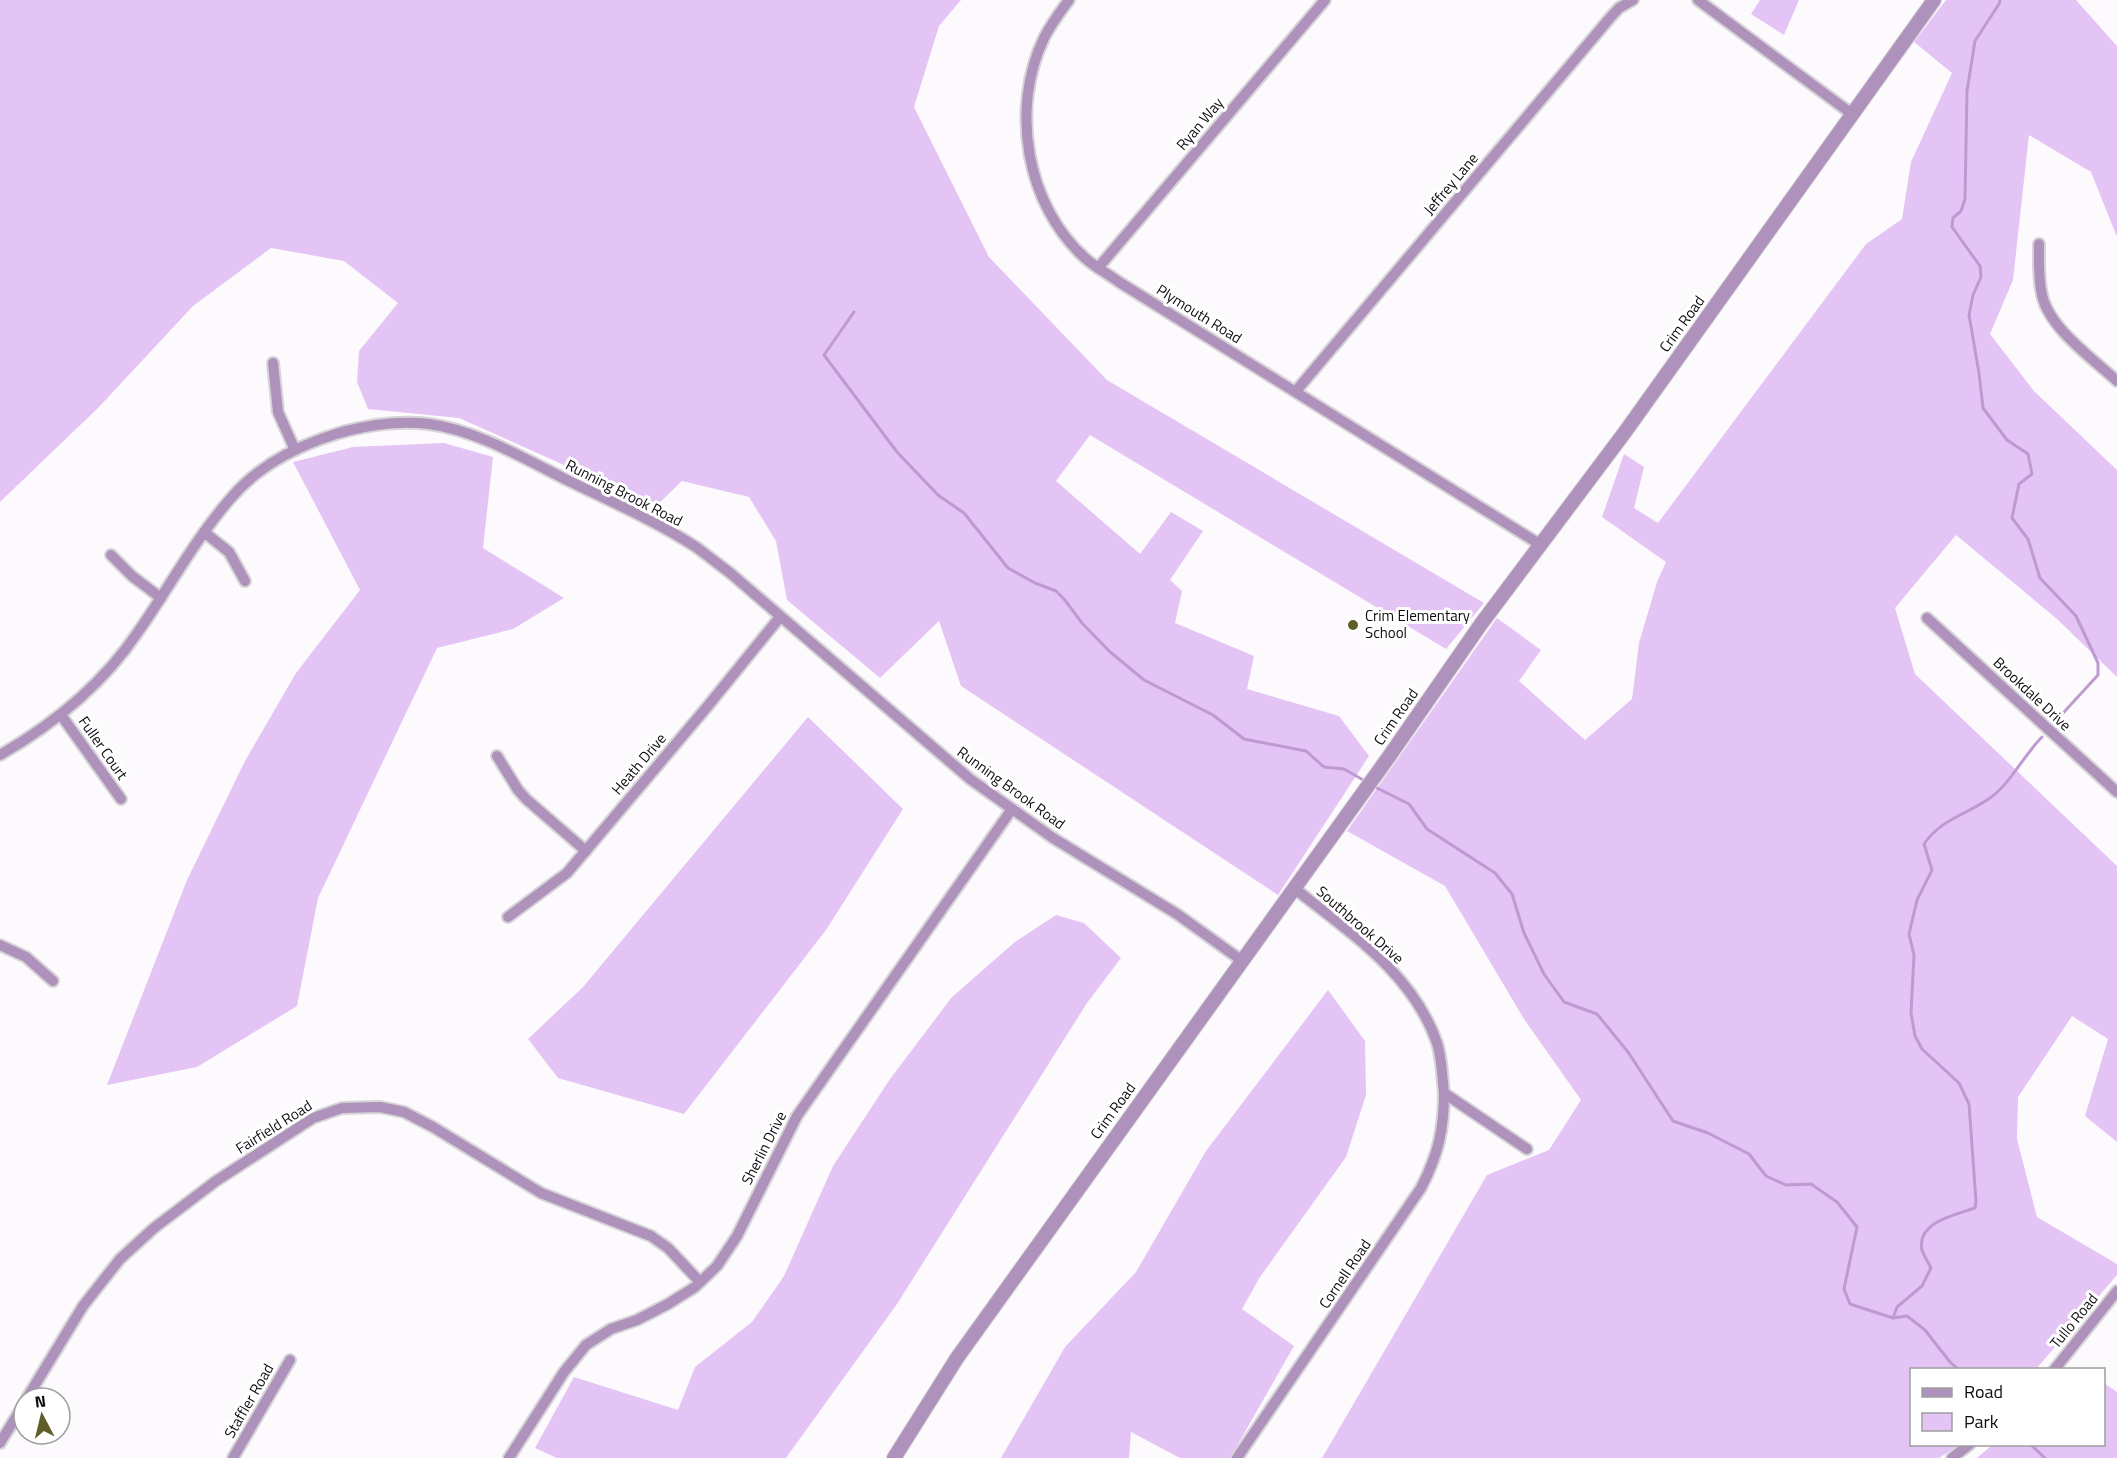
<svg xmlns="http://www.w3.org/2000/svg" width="2117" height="1458" font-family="'Titillium Web',sans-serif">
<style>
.green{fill:#e4c4f4}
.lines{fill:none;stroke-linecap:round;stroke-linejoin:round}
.stream{stroke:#bf99d2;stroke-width:3}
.minor-casing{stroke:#d7d4d8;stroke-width:14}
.tertiary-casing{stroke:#d7d4d8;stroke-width:16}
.minor{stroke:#ae92bc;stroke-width:10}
.tertiary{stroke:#ae92bc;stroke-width:14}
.poi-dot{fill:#615d29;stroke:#fff;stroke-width:2}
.labels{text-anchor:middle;stroke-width:6;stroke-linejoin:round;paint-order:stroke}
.street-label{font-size:15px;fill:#0e0c10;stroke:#fff}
.poi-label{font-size:15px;fill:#0e0c10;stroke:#fff;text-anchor:start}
</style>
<rect width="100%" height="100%" fill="#fdfafe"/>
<g class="green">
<path d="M0 0H961L939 26 914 107 989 257 1107 380 1484 603 1446 649 1090 435 1056 481 1140 554 1171 512 1203 531 1170 580 1182 591 1175 623 1254 656 1247 689 1339 716 1369 756 1278 895 961 686 939 621 880 678 787 600 776 541 749 497 682 481 656 506 459 418 368 409 357 382 359 351 398 303 344 261 271 248 193 306 98 408 0 502Z"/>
<path d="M1760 0H1799L1784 35 1751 14Z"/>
<path d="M1946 0H2076L2117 46V237L2091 172 2029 135 2013 280 1990 334 2034 391 2117 470V677L2057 619 1956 535 1895 608 1915 674 2117 866V1142L2085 1116 2108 1039 2072 1016 2018 1097 2017 1139 2037 1217 2117 1264V1275L2036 1369 1912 1370V1444L1959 1445 1939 1458H1322L1487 1175 1549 1150 1581 1100 1524 1019 1445 886 1347 831 1497 618 1541 650 1519 681 1585 740 1632 699 1639 643 1657 582 1666 562 1602 517 1624 454 1644 467 1634 508 1658 523 1866 244 1902 219 1911 162 1952 73 1914 42Z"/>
<path d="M444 443 493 457 483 548 564 598 513 629 437 648 318 898 297 1006 197 1067 107 1085 187 880 245 761 296 673 360 590 293 462 353 447Z"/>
<path d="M808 717 903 809 826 930 684 1114 558 1078 528 1039 583 987Z"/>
<path d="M1056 915 1084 923 1121 958 1087 1003 897 1304 786 1458H557L535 1448 574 1377 678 1410 695 1367 752 1322 784 1276 833 1166 890 1079 952 997 1015 942Z"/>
<path d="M1328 990 1365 1041 1366 1095 1346 1157 1260 1277 1242 1309 1294 1346 1230 1458H1180L1131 1432 1129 1458H1001L1065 1347 1136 1272 1206 1151Z"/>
<path d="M2104 1383 2117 1392V1458H1977L1992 1445 2104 1444Z"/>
</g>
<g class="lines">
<g class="stream">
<path d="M2000 0 1999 4 1975 41 1967 91 1965 199 1961 211 1953 218 1952 227 1980 266 1981 277 1973 295 1969 315 1979 373 1983 408 2007 440 2028 454 2032 474 2019 484 2012 518 2028 539 2040 578 2076 616 2098 663V675L2053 724"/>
<path d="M854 312 824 355 897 452 938 495 964 513 1008 568 1035 583 1056 591 1064 599 1082 623 1109 651 1144 680 1213 715 1244 739 1306 751 1324 767 1344 769 1365 781"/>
<path d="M1373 786 1409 804 1427 829 1495 873 1512 894 1524 933 1544 974 1564 1002 1597 1014 1628 1052 1673 1121 1708 1133 1749 1154 1766 1176 1786 1185 1811 1184 1837 1202 1857 1227 1844 1289 1850 1304 1893 1318 1907 1316 1925 1330 1950 1362 1959 1370"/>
<path d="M1893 1318 1897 1307 1922 1286 1931 1268C1928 1262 1924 1256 1922 1250 1916 1222 1955 1215 1975 1208L1976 1201 1969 1104 1959 1083 1922 1049 1915 1036 1911 1013 1914 955 1909 934 1917 900 1932 870 1924 844C1941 819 1966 815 1990 798 2011 783 2023 756 2042 737"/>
<path d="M2030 1444 2045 1458"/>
</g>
<defs>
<g id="minor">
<path d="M1069 0C1060 12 1051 24 1044 38 1010 109 1026 205 1085 258 1095 267 1108 274 1119 282L1541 545"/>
<path d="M1698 0 1852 114"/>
<path d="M2039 244C2039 261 2038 278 2042 295 2049 328 2093 359 2117 381"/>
<path d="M1098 268 1325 0"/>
<path d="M273 363 278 412 295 450"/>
<path d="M1296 391 1609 19 1619 8 1633 0"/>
<path d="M204 532 229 552 245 581"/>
<path d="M111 555 132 576 161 598"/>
<path d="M1927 618 2117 792"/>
<path d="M61 715 121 799"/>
<path d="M0 755C54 724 103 684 138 632 169 588 195 539 231 498 274 447 363 416 429 424 476 430 525 459 567 480 610 501 656 521 696 547 707 555 718 564 729 572L970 779 1053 838 1177 914 1241 960"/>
<path d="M497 756 518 790 526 799 586 851"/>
<path d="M1294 888C1349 932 1413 973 1437 1043 1442 1058 1442 1076 1444 1093L1527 1149"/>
<path d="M508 917 567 873 707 707 780 617"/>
<path d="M0 945 26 957 53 981"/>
<path d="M2054 1370 2117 1291"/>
<path d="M27 1398 83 1306 120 1259 154 1228 216 1181 313 1118 342 1108 380 1107 404 1112 433 1127 541 1193 651 1236 668 1248 700 1282"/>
<path d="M0 1443 24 1404"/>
<path d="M233 1458 290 1360"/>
<path d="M509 1458 564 1372 586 1345 611 1329 637 1320 668 1304 695 1287 717 1266 737 1236 797 1116 1012 809"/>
<path d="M1237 1458 1421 1188C1438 1155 1444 1130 1444 1093"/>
<path d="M1952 1458 1970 1444"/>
</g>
<path id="tertiary" d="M894 1458 957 1358 1388 758 1481 624 1625 432 1934 0"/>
</defs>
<use href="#minor" class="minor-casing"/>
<use href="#tertiary" class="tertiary-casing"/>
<use href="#minor" class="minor"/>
<use href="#tertiary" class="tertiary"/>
</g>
<circle class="poi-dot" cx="1353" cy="625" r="6"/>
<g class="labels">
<g class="street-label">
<text transform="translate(1200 124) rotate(-50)" y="5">Ryan Way</text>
<text transform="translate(1451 184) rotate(-50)" y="5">Jeffrey Lane</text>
<text transform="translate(1199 314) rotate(32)" y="5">Plymouth Road</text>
<text transform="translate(1682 324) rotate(-54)" y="5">Crim Road</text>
<text transform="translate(624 493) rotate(27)" y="5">Running Brook Road</text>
<text transform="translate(2032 694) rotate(43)" y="5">Brookdale Drive</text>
<text transform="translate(1396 717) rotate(-55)" y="5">Crim Road</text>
<text transform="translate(103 748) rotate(55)" y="5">Fuller Court</text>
<text transform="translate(639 764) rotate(-50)" y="5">Heath Drive</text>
<text transform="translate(1011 788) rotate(36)" y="5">Running Brook Road</text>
<text transform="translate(1360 925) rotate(41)" y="5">Southbrook Drive</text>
<text transform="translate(1113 1111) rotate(-54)" y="5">Crim Road</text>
<text transform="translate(274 1127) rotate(-32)" y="5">Fairfield Road</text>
<text transform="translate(764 1148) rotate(-63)" y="5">Sherlin Drive</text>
<text transform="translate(1345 1274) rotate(-56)" y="5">Cornell Road</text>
<text transform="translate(2074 1321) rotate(-51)" y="5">Tullo Road</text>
<text transform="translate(249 1401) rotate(-60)" y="5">Staffler Road</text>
</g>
<g class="poi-label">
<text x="1365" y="621">Crim Elementary<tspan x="1365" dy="17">School</tspan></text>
</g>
</g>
<rect x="1910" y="1368" width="195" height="78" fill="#ffffff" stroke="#9f9e9f" stroke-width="1.5"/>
<rect x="1922" y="1388" width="30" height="9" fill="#ae92bc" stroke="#9f9e9f" stroke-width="1.5"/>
<text x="1964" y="1398" font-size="18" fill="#0e0c10">Road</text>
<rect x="1922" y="1413" width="30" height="18" fill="#e4c4f4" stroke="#9f9e9f" stroke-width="1.5"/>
<text x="1964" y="1428" font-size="18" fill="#0e0c10">Park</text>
<g transform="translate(42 1416) rotate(353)"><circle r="28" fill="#ffffff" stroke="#9f9e9f" stroke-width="1.5"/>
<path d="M0-4.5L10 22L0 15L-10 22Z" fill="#615d29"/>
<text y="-9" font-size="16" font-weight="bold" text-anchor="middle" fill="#0e0c10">N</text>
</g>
</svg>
